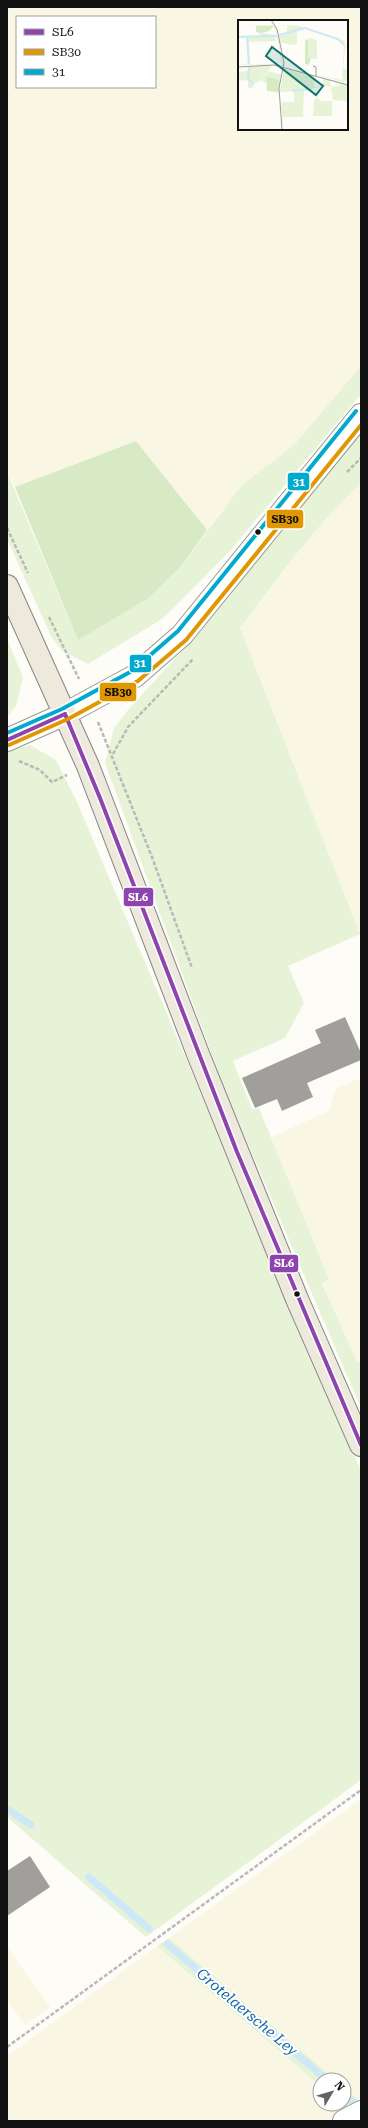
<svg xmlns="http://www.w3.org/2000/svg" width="368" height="2128" font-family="'Roboto Serif',serif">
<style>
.farmland{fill:#f9f7e4;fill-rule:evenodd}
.green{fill:#e7f3d7}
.forest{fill:#d8eac5}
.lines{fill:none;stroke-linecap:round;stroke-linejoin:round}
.stream{stroke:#cde8f7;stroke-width:7}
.building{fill:#a19f9c}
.minor-casing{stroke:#979795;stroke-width:24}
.major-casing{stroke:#858482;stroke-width:24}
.path{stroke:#b9b9b8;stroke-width:2.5;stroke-dasharray:4 2;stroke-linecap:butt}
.minor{stroke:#fffffe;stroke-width:22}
.major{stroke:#ede9dc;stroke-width:22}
.bus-1-casing{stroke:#fff;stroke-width:7}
.bus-2-casing{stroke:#fff;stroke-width:7}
.bus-3-casing{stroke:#fff;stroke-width:7}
.bus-1{stroke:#8e44ad;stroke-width:4}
.bus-2{stroke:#e09702;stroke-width:4}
.bus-3{stroke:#00a9ce;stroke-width:4}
.bus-dot{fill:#111;stroke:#fff;stroke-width:1.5}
.labels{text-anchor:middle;stroke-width:4;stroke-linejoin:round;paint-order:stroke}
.water-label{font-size:15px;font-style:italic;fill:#1768a6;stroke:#fff}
.inset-river{fill:none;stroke:#cde8f7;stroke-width:2}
.inset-road{fill:none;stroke:#9f9e9b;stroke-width:1}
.view{fill:#0f766e;fill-opacity:0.15;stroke:#0f766e;stroke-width:2}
.inset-edge{fill:none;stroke:#111;stroke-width:2}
.line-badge{stroke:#fff;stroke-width:1.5}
.badge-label{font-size:11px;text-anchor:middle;font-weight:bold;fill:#fff}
.pale-badge-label{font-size:11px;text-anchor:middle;font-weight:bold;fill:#111}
</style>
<rect width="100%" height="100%" fill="#fdfcf7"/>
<g class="farmland">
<path d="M7 7H361V366L294 445 242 485 207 530 136 441 15 487 7 472ZM17 17H155V87H17ZM239 21H347V129H239Z"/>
<path d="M361 483V938L240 628 305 543 344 499Z"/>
<path d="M361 1078V1360L357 1362 322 1282 329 1279 271 1137 329 1111 336 1088Z"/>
<path d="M361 1799V2102L344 2087V2080H336L169 1938Z"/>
<path d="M157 1946 320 2086V2104H340L360 2121H7V2056Z"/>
<path d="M7 1947 50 2007 25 2025 7 2000Z"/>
</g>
<g class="green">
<path d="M361 366V394L230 551 162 619 88 664 62 651 51 636 7 539V472L78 640 180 567 242 485 294 445Z"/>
<path d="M361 433V483C315 526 278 578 240 628L360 934 288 966 304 1003 285 1038 233 1061 252 1109 259 1108 329 1279 322 1283 357 1362 361 1360V1408L224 1088 105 763 114 728 128 710 182 651Z"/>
<path d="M7 639 23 677 16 706 7 717Z"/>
<path d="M30 745 56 760 77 802 361 1471V1780L146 1937 7 1817V751Z"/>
<path d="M169 1938 336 2080H320V2086L157 1946Z"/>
<path d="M344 2087 361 2102 349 2112 340 2104H344Z"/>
</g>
<path class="forest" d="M136 441 207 530 180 567 147 599 78 640 15 487Z"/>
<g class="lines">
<g class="stream">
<path d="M7 1809 31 1825"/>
<path d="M89 1877 149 1929"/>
<path d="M167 1944 327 2080"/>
<path d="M344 2095 352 2101"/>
</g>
</g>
<g class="building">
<path d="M345 1017 361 1053V1060L307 1083 313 1097 282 1111 277 1099 255 1108 242 1078 321 1043 315 1030Z"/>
<path d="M30 1856 50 1887 7 1916V1871Z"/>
</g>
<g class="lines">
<defs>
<g id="minor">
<path d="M7 740 65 714 135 676 182 635 361 415"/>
<path d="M344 2121 361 2112"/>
</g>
<path id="major" d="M7 586 88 766 198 1054 297 1299 361 1445"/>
</defs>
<use href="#minor" class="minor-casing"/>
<use href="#major" class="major-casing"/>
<g class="path">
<path d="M347 472 361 458"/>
<path d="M7 528 28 573"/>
<path d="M49 617 79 679"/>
<path d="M98 722 152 857 192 968"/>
<path d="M113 754 128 727 193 659"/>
<path d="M19 761 40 770 52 782 67 775"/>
<path d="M7 2047 361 1790"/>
</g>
<use href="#minor" class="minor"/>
<use href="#major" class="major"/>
<defs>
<g id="bus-1">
<path d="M65 714 100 798 237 1152 361 1445"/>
<path d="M7 740 65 714"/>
</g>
<path id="bus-2" d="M9 745 68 719 138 681 186 640 361 425"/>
<path id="bus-3" d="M7 733 62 709 132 671 178 631 356 411"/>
</defs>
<use href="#bus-1" class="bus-1-casing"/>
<use href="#bus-2" class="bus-2-casing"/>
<use href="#bus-3" class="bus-3-casing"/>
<use href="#bus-1" class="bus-1"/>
<use href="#bus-2" class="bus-2"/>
<use href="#bus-3" class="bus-3"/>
</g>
<g class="bus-dot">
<circle cx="258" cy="532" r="3.5"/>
<circle cx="297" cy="1294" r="3.5"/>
</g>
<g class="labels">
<g class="water-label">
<text transform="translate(247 2012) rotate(40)" y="5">Grotelaersche Ley</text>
</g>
</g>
<g transform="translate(238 20)">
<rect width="110" height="110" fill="#fdfcf7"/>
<path d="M35 5 38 8 45 46 22 44 0 45 11 43 9 17 4 18 0 16 22 15 23 13 39 15 35 6H0ZM37 16H39L44 46 12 44 11 22 38 21ZM56 5 65 7 107 21 106 26 107 25 110 29 107 27 105 48 110 50V61H105L110 63 78 55 104 60 106 25 103 21 67 9 59 10V24L55 25 41 22 40 15 49 12V6H38ZM73 18 79 21V39L70 38V19ZM11 46H34L21 62 16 63 15 68H10V60L0 61V52L11 51ZM35 46 44 48 41 73 29 71 40 72 41 60 29 56 28 63 23 60 31 51 43 55 44 48ZM46 49 76 57V67L84 66 66 71 65 97H45V110L43 82H56V71L42 72ZM85 58 99 61 110 65V81L95 80 93 67 101 66V62L91 60 93 67 84 66ZM80 78 82 81H94V96H75L76 80Z" fill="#e7f3d7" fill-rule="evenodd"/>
<path d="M18 6H35V7L31 11 23 13 18 12ZM70 19V38H73L71 45 67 44V21ZM28 56 41 60 40 72 29 71Z" fill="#d8eac5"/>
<path class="inset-river" d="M41 15 67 8 100 19 106 25M0 17 39 16M9 17 11 44M11 47 10 59 16 64M54 71 71 69"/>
<path class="inset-road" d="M33 0 39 9 46 43 41 68 44 110M75 46 78 47V56M0 47 36 45 110 65"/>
<path class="view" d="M34 27 85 66 78 75 28 36Z"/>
<rect width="110" height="110" class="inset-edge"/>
</g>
<g class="line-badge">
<rect x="287" y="472" width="23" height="19" rx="4" fill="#00a9ce"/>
<rect x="266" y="509" width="38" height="20" rx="4" fill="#e09702"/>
<rect x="129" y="654" width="23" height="19" rx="4" fill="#00a9ce"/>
<rect x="99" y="682" width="38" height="20" rx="4" fill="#e09702"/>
<rect x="123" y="887" width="31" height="20" rx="4" fill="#8e44ad"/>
<rect x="269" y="1254" width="30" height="19" rx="4" fill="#8e44ad"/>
</g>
<g class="badge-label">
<text x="299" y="486">31</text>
<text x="140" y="667">31</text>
<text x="138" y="901">SL6</text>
<text x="284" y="1267">SL6</text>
</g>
<g class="pale-badge-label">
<text x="285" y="523">SB30</text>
<text x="118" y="696">SB30</text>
</g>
<rect width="368" height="2128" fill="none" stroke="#111111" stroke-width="16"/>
<rect x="16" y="16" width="140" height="72" fill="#ffffff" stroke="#a0a0a0"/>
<rect x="24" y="29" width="20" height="6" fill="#8e44ad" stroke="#a0a0a0"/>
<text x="52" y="36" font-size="12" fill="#111111">SL6</text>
<rect x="24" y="49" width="20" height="6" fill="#e09702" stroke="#a0a0a0"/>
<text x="52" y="56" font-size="12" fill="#111111">SB30</text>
<rect x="24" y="69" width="20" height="6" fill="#00a9ce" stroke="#a0a0a0"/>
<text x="52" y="76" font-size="12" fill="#111111">31</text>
<g transform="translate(332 2092) rotate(52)"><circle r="19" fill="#ffffff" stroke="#a0a0a0"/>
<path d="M0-3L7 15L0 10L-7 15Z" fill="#646362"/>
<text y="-6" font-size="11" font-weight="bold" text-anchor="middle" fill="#111111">N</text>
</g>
</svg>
